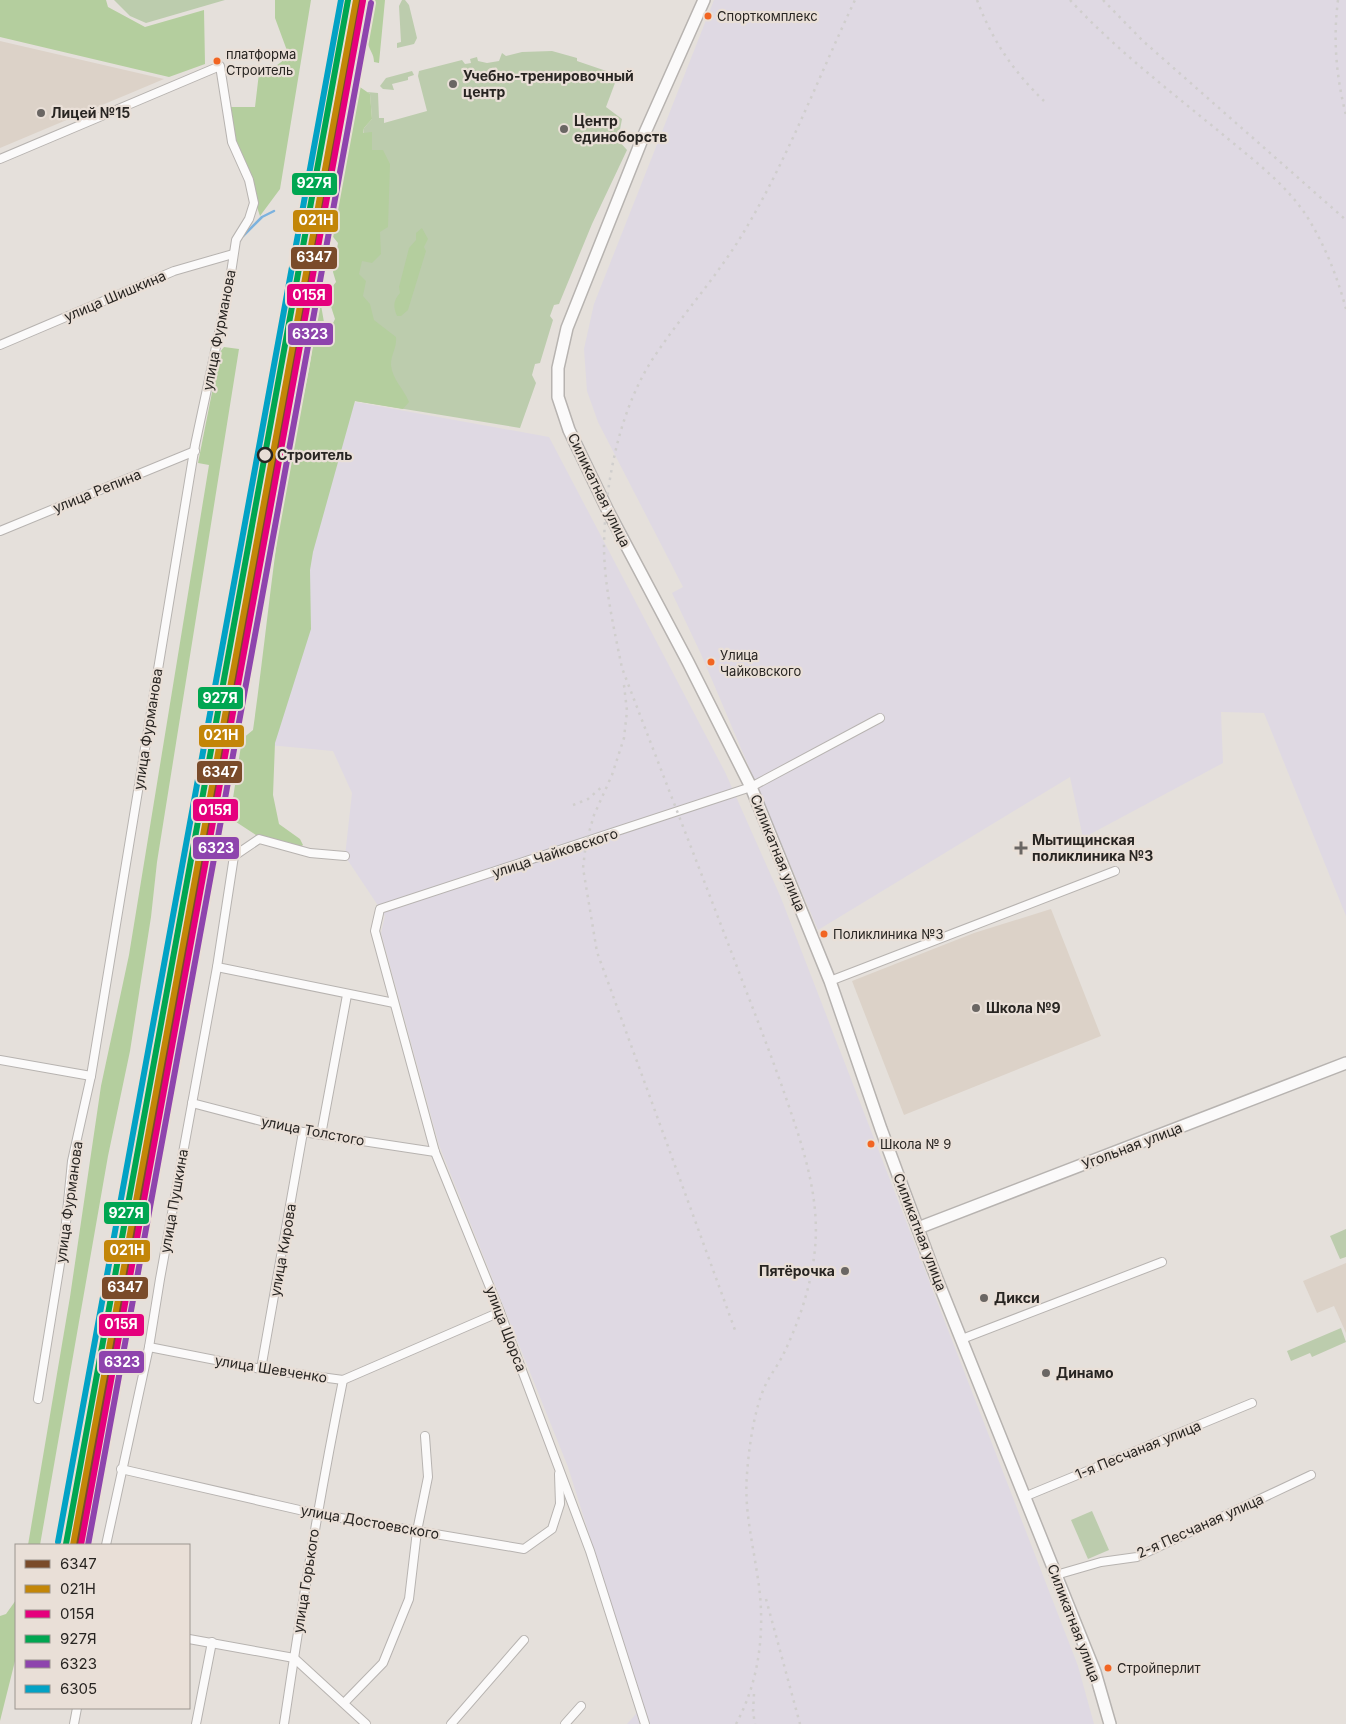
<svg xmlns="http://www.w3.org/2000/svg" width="1346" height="1724" font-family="Inter,sans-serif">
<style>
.industrial{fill:#dfd9e3}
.built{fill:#dcd2c8}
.green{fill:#bcccad}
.forest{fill:#b4ce9e}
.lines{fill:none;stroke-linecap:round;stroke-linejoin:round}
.stream{stroke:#7cb2de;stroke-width:2.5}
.street-casing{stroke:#b7b3b0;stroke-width:10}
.secondary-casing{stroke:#b7b3b0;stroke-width:14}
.street{stroke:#fbfafa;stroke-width:8}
.secondary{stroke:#fbfafa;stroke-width:11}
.rail{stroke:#d0cecd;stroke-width:2.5;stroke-dasharray:2.5 5;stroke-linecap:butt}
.rail-1-casing{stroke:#e9dfd7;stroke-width:10}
.rail-2-casing{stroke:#e9dfd7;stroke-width:10}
.rail-3-casing{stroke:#e9dfd7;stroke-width:10}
.rail-4-casing{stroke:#e9dfd7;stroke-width:10}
.rail-5-casing{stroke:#e9dfd7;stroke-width:10}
.rail-6-casing{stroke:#e9dfd7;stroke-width:10}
.rail-1{stroke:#7a4b2a;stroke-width:6}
.rail-2{stroke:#c38608;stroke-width:6}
.rail-3{stroke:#e5007d;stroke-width:6}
.rail-4{stroke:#00a651;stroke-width:6}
.rail-5{stroke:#8e44ad;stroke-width:6}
.rail-6{stroke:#02a2c5;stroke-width:6}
.bus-dot{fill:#f26522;stroke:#e9dfd7;stroke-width:2}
.poi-dot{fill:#6a6663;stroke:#e9dfd7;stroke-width:2}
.stop-dot{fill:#e9dfd7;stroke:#282522;stroke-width:2.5}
.labels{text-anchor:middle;stroke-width:4.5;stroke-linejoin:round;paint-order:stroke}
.bus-label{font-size:13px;fill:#282522;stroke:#e9dfd7;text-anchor:start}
.poi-label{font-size:14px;font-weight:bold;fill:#282522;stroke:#e9dfd7;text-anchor:start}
.street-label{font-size:14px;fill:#282522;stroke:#e9dfd7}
.stop-label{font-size:14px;font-weight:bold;fill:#282522;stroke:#e9dfd7;text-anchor:start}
.line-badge{stroke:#e9dfd7;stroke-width:2}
.badge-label{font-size:14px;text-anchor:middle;font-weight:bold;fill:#fff}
</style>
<rect width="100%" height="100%" fill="#e5e0db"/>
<g class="industrial">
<path d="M714 0H1346V916L1264 713 1221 712 1223 763 1083 838 1070 777 818 930 701 654 672 593 683 587 598 422 587 391 584 349 594 304Z"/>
<path d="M355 402 549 437 725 772 781 898 1078 1666 1094 1724H627L643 1706 568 1467 439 1145 381 933 385 916 345 856 352 793 333 751 269 745 301 533Z"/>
</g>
<g class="built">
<path d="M0 41 164 79 0 148Z"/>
<path d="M1051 909 1101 1036 904 1115 852 981 974 933Z"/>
<path d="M1346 1263V1333L1334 1306 1317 1313 1303 1281Z"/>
</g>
<g class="green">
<path d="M114 0H225L146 23 130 16Z"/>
<path d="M402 0H405L409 5 417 38 414 44 397 48V43L401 42 399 6Z"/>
<path d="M552 51 577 58V61L618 75 606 107 622 119 618 140 627 150 592 224 559 304 554 305 550 316 553 320 540 363 535 364 532 375 536 383 520 428 331 397 364 128 372 119 370 94 367 92 378 93 379 118H384V123L427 111 418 76 419 71 462 60 465 64 471 63 470 59 477 57 478 61 487 63 499 61 502 53 506 56 522 52Z"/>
<path d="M412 71 414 75 408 77V80L392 84 394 90 383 89 380 86 386 78Z"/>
<path d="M1346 1229V1257L1340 1259 1330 1236Z"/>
<path d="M1341 1328 1346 1342 1312 1357 1310 1353 1291 1361 1287 1351Z"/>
<path d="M1092 1511 1109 1550 1088 1559 1071 1520Z"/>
</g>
<g class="forest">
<path d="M0 0H106L108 7 145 27 204 10 205 64 169 77 0 37Z"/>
<path d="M275 0H311L280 189 260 216 235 141 230 107H255L259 73 268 72 289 56 275 18Z"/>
<path d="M371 0H385L379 63 374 62C374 54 370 51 368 44 364 29 368 14 371 0Z"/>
<path d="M357 85 370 94 372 119 364 128 363 133 372 132V150H383L390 164 388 227 380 232 381 254 372 263 362 261 359 274 366 281 363 296 370 304 374 320 396 337C397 348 391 354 391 365 392 379 404 389 409 402L403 409 355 401 313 552 310 570 311 629 275 743 273 795 279 824 300 839 303 845 299 848 259 837 230 818 242 739 253 730C265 645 273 558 287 473 297 416 317 358 315 301L321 305 325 328 330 329 335 319C331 305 325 295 336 282L333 272 338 243 330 233Z"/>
<path d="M422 228 428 239 424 247 426 251 408 310 401 316H397C393 306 393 301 400 293L399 287 409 248 416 240V233Z"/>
<path d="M224 347 239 349 157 862 151 917 130 1051 108 1156 40 1545H28L70 1297 101 1086 129 955 209 465 198 463 220 352Z"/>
<path d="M16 1600V1657L0 1721V1616L6 1614Z"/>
</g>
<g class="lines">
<path class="stream" d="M243 236 262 217 274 211"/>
<defs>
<g id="street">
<path d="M0 159 220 66 232 142 249 180 254 203 249 219 236 240 229 286 195 445 91 1076 72 1161 65 1233 38 1399"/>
<path d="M0 345 174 271 233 254"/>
<path d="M0 531 195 451"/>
<path d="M217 967 394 1003"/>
<path d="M830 981 1115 871"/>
<path d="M0 1060 91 1076"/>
<path d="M192 1103 303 1132 435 1152"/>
<path d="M321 1135 347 995"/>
<path d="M962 1339 1162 1262"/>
<path d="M149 1347 261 1369 343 1380 500 1312"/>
<path d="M261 1369 303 1132"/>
<path d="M121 1469 317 1514 524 1549 552 1529 560 1504 559 1474"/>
<path d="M1024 1497 1252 1403"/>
<path d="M106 1545 149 1347 160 1279 217 967 234 856 259 839 310 853 345 856"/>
<path d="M1056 1575 1101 1562 1137 1557 1311 1475"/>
<path d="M189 1639 294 1658 366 1724"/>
<path d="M344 1703 383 1663 409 1599 417 1531 428 1477 425 1436"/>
<path d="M74 1724 77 1708"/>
<path d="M196 1724 212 1642"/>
<path d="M284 1724C301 1609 320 1494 343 1380"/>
<path d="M451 1724 524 1640"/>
<path d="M565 1724 581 1706"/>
<path d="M645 1724 590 1551 500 1312 435 1152 375 931 380 909 751 787 880 718"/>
</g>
<g id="secondary">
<path d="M704 0 643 137 567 328 558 368V397L569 430 608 511 688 662 751 787 830 981 881 1129 931 1264 1095 1672 1110 1724"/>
<path d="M918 1228 1346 1063"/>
</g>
</defs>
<use href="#street" class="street-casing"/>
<use href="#secondary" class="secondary-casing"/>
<use href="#street" class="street"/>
<use href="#secondary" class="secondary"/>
<g class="rail">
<path d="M977 0C992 40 1013 71 1044 101"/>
<path d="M1070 0C1117 51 1174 94 1227 138 1255 161 1286 185 1306 215 1325 245 1337 276 1346 309"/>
<path d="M1103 0 1143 41 1346 220"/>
<path d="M1338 0C1333 39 1336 76 1346 115"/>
<path d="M624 685 627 711 624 738 612 775 594 815 586 843 583 868 597 952 735 1330"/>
<path d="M573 805 588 799 604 785"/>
<path d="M766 1599 800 1724"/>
<path d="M754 1694 753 1712 755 1724"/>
<path d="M736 1724C761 1678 766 1624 757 1573 752 1539 744 1508 747 1474 749 1447 754 1410 765 1386 770 1375 779 1364 784 1353 798 1324 810 1289 814 1257 822 1201 803 1147 785 1095 769 1049 751 1004 734 959 697 862 659 765 622 668 614 629 604 585 604 545 605 482 620 406 656 354 683 314 717 276 742 235 787 161 818 78 855 0"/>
</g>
<defs>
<path id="rail-1" d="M78 1545 361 0"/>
<path id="rail-2" d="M73 1545 356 0"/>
<path id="rail-3" d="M81 1545 363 1"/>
<path id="rail-4" d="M66 1544 348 0"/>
<path id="rail-5" d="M88 1545 371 3"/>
<path id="rail-6" d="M58 1542 341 0"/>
</defs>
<use href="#rail-1" class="rail-1-casing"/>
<use href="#rail-2" class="rail-2-casing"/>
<use href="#rail-3" class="rail-3-casing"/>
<use href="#rail-4" class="rail-4-casing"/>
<use href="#rail-5" class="rail-5-casing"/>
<use href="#rail-6" class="rail-6-casing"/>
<use href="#rail-1" class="rail-1"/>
<use href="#rail-2" class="rail-2"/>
<use href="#rail-3" class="rail-3"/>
<use href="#rail-4" class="rail-4"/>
<use href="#rail-5" class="rail-5"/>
<use href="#rail-6" class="rail-6"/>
</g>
<g class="bus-dot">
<circle cx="708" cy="16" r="4.5"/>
<circle cx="217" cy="61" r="4.5"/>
<circle cx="711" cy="662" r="4.5"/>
<circle cx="824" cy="934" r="4.5"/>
<circle cx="871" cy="1144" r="4.5"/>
<circle cx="1108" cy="1668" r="4.5"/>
</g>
<g class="poi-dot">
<circle cx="453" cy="84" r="5"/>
<circle cx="41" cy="113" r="5"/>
<circle cx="564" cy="129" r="5"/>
<path d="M1018.5 840.5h5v5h5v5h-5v5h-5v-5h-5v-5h5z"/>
<circle cx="976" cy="1008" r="5"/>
<circle cx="845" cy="1271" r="5"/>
<circle cx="984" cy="1298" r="5"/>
<circle cx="1046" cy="1373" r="5"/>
</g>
<circle class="stop-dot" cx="265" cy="455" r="7"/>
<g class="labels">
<g class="bus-label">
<text x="717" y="21">Спорткомплекс</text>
<text x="226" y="59">платформа<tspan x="226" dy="16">Строитель</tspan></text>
<text x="720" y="660">Улица<tspan x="720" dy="16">Чайковского</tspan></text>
<text x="833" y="939">Поликлиника №3</text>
<text x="880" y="1149">Школа № 9</text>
<text x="1117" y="1673">Стройперлит</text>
</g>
<g class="poi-label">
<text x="463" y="81">Учебно-тренировочный<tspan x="463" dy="16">центр</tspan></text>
<text x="51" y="118">Лицей №15</text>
<text x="574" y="126">Центр<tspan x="574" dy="16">единоборств</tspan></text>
<text x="1032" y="845">Мытищинская<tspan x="1032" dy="16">поликлиника №3</tspan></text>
<text x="986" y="1013">Школа №9</text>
<text x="835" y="1276" text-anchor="end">Пятёрочка</text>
<text x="994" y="1303">Дикси</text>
<text x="1056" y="1378">Динамо</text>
</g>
<g class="street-label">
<text transform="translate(115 296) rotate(-23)" y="5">улица Шишкина</text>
<text transform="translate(219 330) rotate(-79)" y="5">улица Фурманова</text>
<text transform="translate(599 490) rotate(64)" y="5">Силикатная улица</text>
<text transform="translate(97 491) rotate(-22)" y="5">улица Репина</text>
<text transform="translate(148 729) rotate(-81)" y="5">улица Фурманова</text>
<text transform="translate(555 853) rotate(-18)" y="5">улица Чайковского</text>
<text transform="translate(778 853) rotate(68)" y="5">Силикатная улица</text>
<text transform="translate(313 1131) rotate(11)" y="5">улица Толстого</text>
<text transform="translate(1132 1146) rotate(-21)" y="5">Угольная улица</text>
<text transform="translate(174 1201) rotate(-80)" y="5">улица Пушкина</text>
<text transform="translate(69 1202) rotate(-82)" y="5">улица Фурманова</text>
<text transform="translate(920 1232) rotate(69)" y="5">Силикатная улица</text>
<text transform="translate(283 1250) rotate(-80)" y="5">улица Кирова</text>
<text transform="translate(506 1329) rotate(69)" y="5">улица Щорса</text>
<text transform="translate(271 1369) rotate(9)" y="5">улица Шевченко</text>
<text transform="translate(1138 1450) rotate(-22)" y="5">1-я Песчаная улица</text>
<text transform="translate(370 1522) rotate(10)" y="5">улица Достоевского</text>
<text transform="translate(1200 1526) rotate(-24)" y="5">2-я Песчаная улица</text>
<text transform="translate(306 1581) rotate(-81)" y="5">улица Горького</text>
<text transform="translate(1074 1623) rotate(69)" y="5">Силикатная улица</text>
</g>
<g class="stop-label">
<text x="277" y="460">Строитель</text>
</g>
</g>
<g class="line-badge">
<rect x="291" y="172" width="47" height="24" rx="5" fill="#00a651"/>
<rect x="292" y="209" width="47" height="24" rx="5" fill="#c38608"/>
<rect x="290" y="246" width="48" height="24" rx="5" fill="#7a4b2a"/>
<rect x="286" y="283" width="47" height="24" rx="5" fill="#e5007d"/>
<rect x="287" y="322" width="47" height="24" rx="5" fill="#8e44ad"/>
<rect x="197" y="686" width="47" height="24" rx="5" fill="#00a651"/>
<rect x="198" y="724" width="47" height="24" rx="5" fill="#c38608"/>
<rect x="196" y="760" width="47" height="24" rx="5" fill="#7a4b2a"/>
<rect x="192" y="798" width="47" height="24" rx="5" fill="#e5007d"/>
<rect x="192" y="836" width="48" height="24" rx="5" fill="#8e44ad"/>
<rect x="103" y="1201" width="47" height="24" rx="5" fill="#00a651"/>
<rect x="103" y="1239" width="48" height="24" rx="5" fill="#c38608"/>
<rect x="101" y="1276" width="48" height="24" rx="5" fill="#7a4b2a"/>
<rect x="98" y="1313" width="47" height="24" rx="5" fill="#e5007d"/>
<rect x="98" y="1350" width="47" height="24" rx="5" fill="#8e44ad"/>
</g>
<g class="badge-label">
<text x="314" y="188">927Я</text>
<text x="316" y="225">021Н</text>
<text x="314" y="262">6347</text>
<text x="309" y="300">015Я</text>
<text x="310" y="339">6323</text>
<text x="220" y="703">927Я</text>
<text x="221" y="740">021Н</text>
<text x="220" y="777">6347</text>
<text x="215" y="815">015Я</text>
<text x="216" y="853">6323</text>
<text x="126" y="1218">927Я</text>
<text x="127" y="1255">021Н</text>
<text x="125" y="1292">6347</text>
<text x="121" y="1329">015Я</text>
<text x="122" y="1367">6323</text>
</g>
<rect x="15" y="1544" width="175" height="165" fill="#e9dfd7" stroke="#9c958f"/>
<rect x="25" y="1560" width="25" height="8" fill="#7a4b2a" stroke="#9c958f"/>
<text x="60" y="1569" font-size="15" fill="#282522">6347</text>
<rect x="25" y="1585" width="25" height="8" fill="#c38608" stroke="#9c958f"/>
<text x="60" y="1594" font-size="15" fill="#282522">021Н</text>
<rect x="25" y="1610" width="25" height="8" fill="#e5007d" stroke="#9c958f"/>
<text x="60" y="1619" font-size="15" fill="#282522">015Я</text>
<rect x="25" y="1635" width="25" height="8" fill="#00a651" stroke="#9c958f"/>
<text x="60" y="1644" font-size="15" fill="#282522">927Я</text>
<rect x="25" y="1660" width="25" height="8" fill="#8e44ad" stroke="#9c958f"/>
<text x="60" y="1669" font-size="15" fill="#282522">6323</text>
<rect x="25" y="1685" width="25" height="8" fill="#02a2c5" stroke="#9c958f"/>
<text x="60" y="1694" font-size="15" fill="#282522">6305</text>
</svg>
